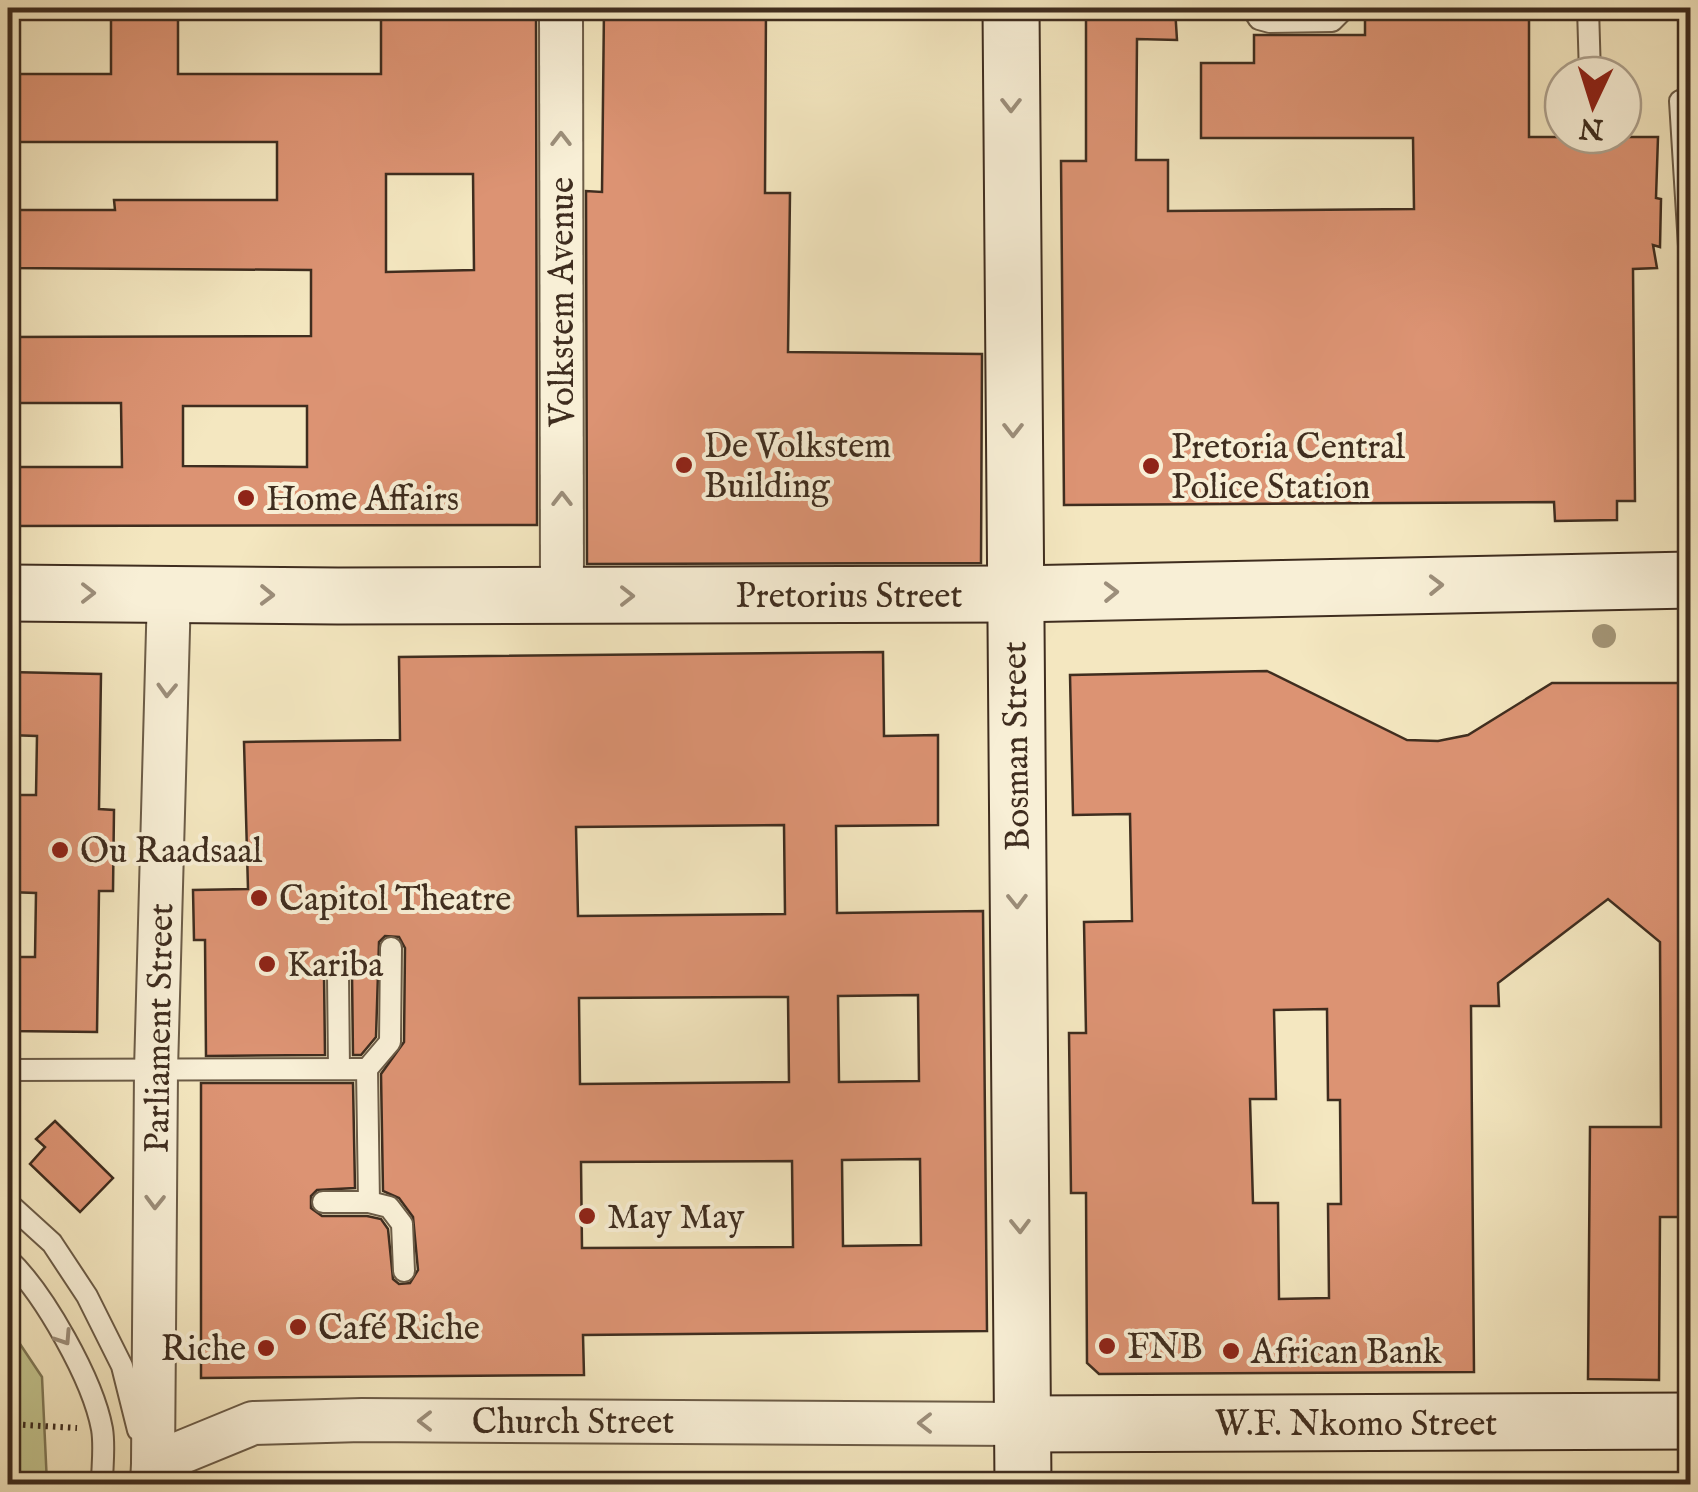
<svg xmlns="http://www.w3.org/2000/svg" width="1698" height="1492" font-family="'IM FELL English',serif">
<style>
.green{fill:#c2c38d;stroke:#807856;stroke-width:2.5}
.building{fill:#dc9373;stroke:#3f2d1f;stroke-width:2.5;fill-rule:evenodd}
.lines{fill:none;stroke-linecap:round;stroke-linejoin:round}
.lane-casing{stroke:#6c5c47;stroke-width:24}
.street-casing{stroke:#6c5c47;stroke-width:46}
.secondary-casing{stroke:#3f2d1f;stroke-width:59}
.path{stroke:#3f2d1f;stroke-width:6;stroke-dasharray:2.5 5;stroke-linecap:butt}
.lane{stroke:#f8efd6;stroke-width:20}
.street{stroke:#f8efd6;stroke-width:42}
.secondary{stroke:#f8efd6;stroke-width:55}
.tree{fill:#a39576}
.oneway{stroke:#9c8e7a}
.poi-dot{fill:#8f2418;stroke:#f8efd6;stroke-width:4}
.labels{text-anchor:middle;stroke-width:8;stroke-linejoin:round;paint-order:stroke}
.street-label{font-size:35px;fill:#3f2d1f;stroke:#f8efd6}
.poi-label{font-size:35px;fill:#3f2d1f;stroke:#f8efd6;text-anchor:start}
</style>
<rect width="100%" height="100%" fill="#f4e7c0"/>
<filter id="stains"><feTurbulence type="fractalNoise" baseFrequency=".002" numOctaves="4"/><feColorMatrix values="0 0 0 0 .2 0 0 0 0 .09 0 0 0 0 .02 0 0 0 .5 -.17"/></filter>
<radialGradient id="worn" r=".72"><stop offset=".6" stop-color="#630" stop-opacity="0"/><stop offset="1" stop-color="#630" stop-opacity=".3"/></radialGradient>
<path class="green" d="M8 1326 42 1377 47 1484H8Z"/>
<g class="building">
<path d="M111 8H178V74H381V8H536L537 525 8 526V467H122L121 403H8V337L311 336V270L8 268V210H115L114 200H277V142H8V74H111ZM386 174H473L474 270 386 272ZM183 406H307V467L183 466Z"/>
<path d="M604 8H766L765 193H790L788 352 982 354 981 563 587 564 586 191 602 192Z"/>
<path d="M1086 8H1175L1177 40 1137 39 1136 160H1168V211L1414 209 1413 138H1201V63H1254V35H1365V8H1529V137H1658L1656 198 1661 199 1660 247 1653 245 1657 268 1633 269 1635 501H1617V520L1555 521 1554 502 1064 505 1061 161H1086Z"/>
<path d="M883 652 884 736 938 735V825L836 826 837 913 983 911 987 1331 583 1335 584 1375 201 1378V1083H353L355 1188 317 1190 311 1196V1208L322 1216H367L381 1219 388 1229 393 1279 399 1284 410 1283 418 1270 413 1217 399 1198 383 1191 381 1074 404 1042 405 948 399 937 385 936 379 942 376 1037 361 1055H353L352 974 346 964 339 961 330 964 324 974 325 1055 206 1056 205 940H194L193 890 248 889 244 742 400 740 399 657ZM784 825 785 914 578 916 576 827ZM918 995 919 1081 839 1082 838 996ZM788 997 789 1082 580 1084 579 998ZM920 1159 921 1245 843 1246 842 1160ZM792 1161 793 1247 582 1248 581 1162Z"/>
<path d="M1267 671 1407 740 1438 741 1468 735 1552 683H1690V1217H1660L1659 1380 1588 1379 1590 1127H1661L1660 942 1608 899 1498 983 1499 1006H1471L1474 1372 1099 1374 1087 1363 1086 1193H1071L1069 1033H1086L1084 922 1132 921 1130 814 1073 815 1070 675ZM1327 1009 1328 1100H1340L1341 1204H1328L1329 1298 1279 1299 1278 1203H1253L1250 1099H1276L1274 1010Z"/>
<path d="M8 672 101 674 99 809 114 810 113 891H99L97 1032 8 1031V957H35L36 893 8 892V795H36L37 736 8 735Z"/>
<path d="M55 1121 113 1178 80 1212 30 1164 45 1147 36 1139Z"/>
</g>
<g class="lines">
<defs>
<g id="lane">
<path d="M1252 8 1259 19 1270 22 1332 21 1345 8"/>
<path d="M1588 8 1590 75"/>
<path d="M1680 101 1690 262"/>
<path d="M338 975 339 1069"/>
<path d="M367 1069 390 1042 391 948"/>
<path d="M8 1070 367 1069 369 1202"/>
<path d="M323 1202H369L389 1207 402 1224 404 1271"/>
<path d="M8 1203 52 1243 87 1296 122 1366 138 1430"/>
<path d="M8 1259C44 1293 93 1380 102 1429 105 1447 102 1467 102 1484"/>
</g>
<g id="street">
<path d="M561 8 562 596"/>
<path d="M153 1464 156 1070 169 593"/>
<path d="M152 1484 153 1464 253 1423 362 1420 1022 1424"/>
</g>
<g id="secondary">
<path d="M1011 8 1023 1484"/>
<path d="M8 593 338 596 1013 594 1690 580"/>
<path d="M1022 1424 1690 1421"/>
</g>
</defs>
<use href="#lane" class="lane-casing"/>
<use href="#street" class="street-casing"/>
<use href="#secondary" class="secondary-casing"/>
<g class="path">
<path d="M8 1424 77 1428"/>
<path d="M8 1436 19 1425"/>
</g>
<use href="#lane" class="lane"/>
<use href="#street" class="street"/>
<use href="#secondary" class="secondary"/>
</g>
<circle class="tree" cx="1604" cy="636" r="12"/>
<defs><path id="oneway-chevron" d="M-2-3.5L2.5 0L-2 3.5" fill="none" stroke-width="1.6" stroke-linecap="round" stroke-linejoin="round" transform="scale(2.5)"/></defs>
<g class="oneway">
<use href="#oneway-chevron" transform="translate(1011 105) rotate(90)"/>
<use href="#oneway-chevron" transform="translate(561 139) rotate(-90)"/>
<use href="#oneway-chevron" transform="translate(1013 430) rotate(90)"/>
<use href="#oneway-chevron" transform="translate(562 499) rotate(-90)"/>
<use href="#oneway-chevron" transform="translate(1436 585) rotate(-1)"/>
<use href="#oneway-chevron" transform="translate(1111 592) rotate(-1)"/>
<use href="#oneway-chevron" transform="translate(88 593)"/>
<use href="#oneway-chevron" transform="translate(267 595) rotate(1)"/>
<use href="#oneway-chevron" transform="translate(627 596)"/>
<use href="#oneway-chevron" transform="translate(167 690) rotate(92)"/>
<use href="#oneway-chevron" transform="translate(1017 901) rotate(89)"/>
<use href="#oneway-chevron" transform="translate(155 1202) rotate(91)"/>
<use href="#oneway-chevron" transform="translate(1020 1226) rotate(89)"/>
<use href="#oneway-chevron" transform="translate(64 1338) rotate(57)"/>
<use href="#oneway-chevron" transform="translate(425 1421) rotate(-180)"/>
<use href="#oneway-chevron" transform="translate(925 1423) rotate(-180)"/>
</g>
<g class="poi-dot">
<circle cx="684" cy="465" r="10"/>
<circle cx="1151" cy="466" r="10"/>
<circle cx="246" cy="498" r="10"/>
<circle cx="60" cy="850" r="10"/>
<circle cx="259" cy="898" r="10"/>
<circle cx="267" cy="964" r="10"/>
<circle cx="587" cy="1216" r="10"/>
<circle cx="298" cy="1327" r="10"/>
<circle cx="1107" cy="1346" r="10"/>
<circle cx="266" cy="1348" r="10"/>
<circle cx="1231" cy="1351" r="10"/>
</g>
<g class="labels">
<g class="street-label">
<text transform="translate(561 302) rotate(-90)" y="12">Volkstem Avenue</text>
<text x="849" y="607">Pretorius Street</text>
<text transform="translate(1015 746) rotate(-91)" y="12">Bosman Street</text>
<text transform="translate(158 1028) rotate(-89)" y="12">Parliament Street</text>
<text x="573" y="1433">Church Street</text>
<text x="1356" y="1435">W.F. Nkomo Street</text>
</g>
<g class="poi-label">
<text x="704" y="457">De Volkstem<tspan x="704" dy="40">Building</tspan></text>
<text x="1171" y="458">Pretoria Central<tspan x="1171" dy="40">Police Station</tspan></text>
<text x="266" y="510">Home Affairs</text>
<text x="80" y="862">Ou Raadsaal</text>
<text x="279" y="910">Capitol Theatre</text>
<text x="287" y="976">Kariba</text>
<text x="607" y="1228">May May</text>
<text x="318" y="1339">Café Riche</text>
<text x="1127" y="1358">FNB</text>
<text x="246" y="1360" text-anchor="end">Riche</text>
<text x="1251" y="1363">African Bank</text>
</g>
</g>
<rect width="1698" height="1492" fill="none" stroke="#f4e7c0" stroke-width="40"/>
<rect x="10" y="10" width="1678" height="1472" fill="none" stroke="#3f2d1f" stroke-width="5"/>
<rect x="20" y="20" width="1658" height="1452" fill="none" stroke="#3f2d1f" stroke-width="2.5"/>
<g transform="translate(1593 105) rotate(184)"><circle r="48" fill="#f8efd6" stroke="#aea18d" stroke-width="2.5"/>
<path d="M0-8L18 38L0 25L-18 38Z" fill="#8f2418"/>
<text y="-15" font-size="28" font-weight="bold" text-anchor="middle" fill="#3f2d1f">N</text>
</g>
<rect width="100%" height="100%" filter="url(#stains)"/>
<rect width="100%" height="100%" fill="url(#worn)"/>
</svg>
